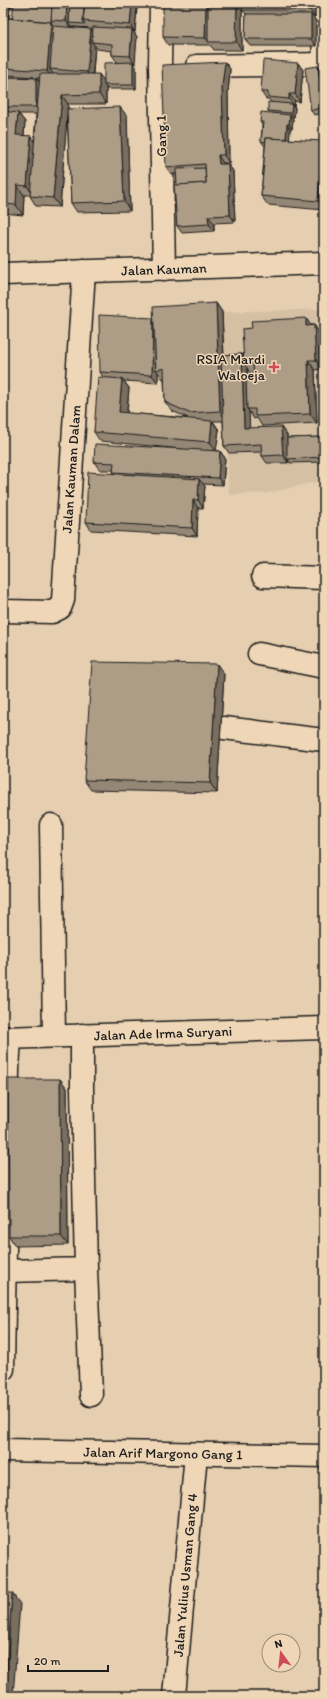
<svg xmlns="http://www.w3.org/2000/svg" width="327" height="1699" font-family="Itim,sans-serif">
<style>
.built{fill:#d5c0a4}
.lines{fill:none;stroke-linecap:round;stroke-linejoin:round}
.minor-casing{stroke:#1c1c1c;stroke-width:25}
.secondary-casing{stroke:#1c1c1c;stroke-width:25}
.primary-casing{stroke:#1c1c1c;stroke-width:25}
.minor{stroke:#eed6b6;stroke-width:22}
.secondary{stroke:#eed6b6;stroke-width:22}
.primary{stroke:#eed6b6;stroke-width:22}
.wall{fill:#958774;stroke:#1c1c1c;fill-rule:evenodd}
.shaded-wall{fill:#796e5e;stroke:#1c1c1c}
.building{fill:#ad9d87;stroke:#1c1c1c}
.poi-dot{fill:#d1495b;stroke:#eed6b6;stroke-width:1.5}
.labels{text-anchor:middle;stroke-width:3;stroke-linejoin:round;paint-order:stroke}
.street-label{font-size:14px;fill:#1c1c1c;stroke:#eed6b6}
.poi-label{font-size:14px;fill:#1c1c1c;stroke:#eed6b6;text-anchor:end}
</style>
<rect width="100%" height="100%" fill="#e6cfb0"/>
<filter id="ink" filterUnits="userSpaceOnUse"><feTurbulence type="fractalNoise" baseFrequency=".025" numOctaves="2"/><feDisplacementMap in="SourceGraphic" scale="8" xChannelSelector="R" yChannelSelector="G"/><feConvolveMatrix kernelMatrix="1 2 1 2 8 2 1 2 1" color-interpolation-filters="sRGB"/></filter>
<g filter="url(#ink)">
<path class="built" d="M324 309V480L268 493 229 495 222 312Z"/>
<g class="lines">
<defs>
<g id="minor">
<path d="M161 3 160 66 164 269"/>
<path d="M322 3 324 64"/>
<path d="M197 66 324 64"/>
<path d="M263 576 324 578"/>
<path d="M3 611 52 612 60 608 63 600 84 271"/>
<path d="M259 654 324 667"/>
<path d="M224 728 324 740"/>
<path d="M51 825 54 1036"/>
<path d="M86 1269 91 1395"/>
<path d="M5 1271 86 1269 82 1088V1035"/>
<path d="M3 1369 8 1070 10 1038"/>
<path d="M3 1450 324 1456"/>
<path d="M174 1696 196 1454"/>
</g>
<path id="secondary" d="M3 274 324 263"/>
<path id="primary" d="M3 1038 324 1028"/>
</defs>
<use href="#minor" class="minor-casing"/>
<use href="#secondary" class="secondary-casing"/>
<use href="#primary" class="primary-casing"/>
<use href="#minor" class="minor"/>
<use href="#secondary" class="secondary"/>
<use href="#primary" class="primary"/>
</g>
<g class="wall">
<path d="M3 3H12V7H10L9 18H13L16 4 15 3H135V4L137 7 135 32H134L137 37 134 64 136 66V89H107L106 87V104H68V109L127 116 130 211 77 212 71 203 67 114 60 207 36 206 30 196V195H24L23 215 3 213V77H34L7 75 5 72V75H3ZM71 26 72 27 88 28 71 27ZM95 46 97 49 112 51V55L117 62 120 63 104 81 93 74ZM37 78H40L39 81ZM19 114H36L34 141 31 136H24L25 122Z"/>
<path d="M242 3V50H214L210 45H168L163 37Z"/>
<path d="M315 3V17H313L316 21V46H250L245 39 246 14 242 10Z"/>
<path d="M225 62 230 69 228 93 229 163H223V164H228L233 171 235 222 214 223V231L182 233 177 226 176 174H171L166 167Z"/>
<path d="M298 63 303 70 300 102 295 101 294 106 295 108 294 117H292L293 119 292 129H290L289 139 324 143V210L268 205 261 196 265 146 264 145 261 141 262 125 260 122 269 113 268 111 271 102 269 99H266L261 92Z"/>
<path d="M318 66 321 71 324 91V113L314 115 311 110Z"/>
<path d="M216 303 222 312 224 355 242 354 244 357 311 325H314L321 335 322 369 315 370 317 423 262 426 257 418 254 419 249 411V428L287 435V438L324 437V462L290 463 288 459V463H267L262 456V452L229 453 224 446 223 421H213L219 430 216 450 220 451 225 458 223 485 203 484 205 486 203 508H198L197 536 91 530 86 522 115 474 113 472 114 470H100L94 462 182 449 100 441 94 432 103 377 100 372 153 318V319ZM247 368 250 373H254V376H248ZM158 372 163 379H164L165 402 172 411 188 418 127 413 129 388 124 381 158 383Z"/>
<path d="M224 674 217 793 91 790 84 780Z"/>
<path d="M60 1079 67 1088 68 1245 15 1246 9 1236Z"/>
</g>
<g class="shaded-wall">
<path d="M5 3H7L10 7 5 68H3V25Z"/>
<path d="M9 3H12V7Z"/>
<path d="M67 3H69L73 8 69 23 71 26V29L66 21Z"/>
<path d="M132 3H135V4L137 7 135 32 130 25Z"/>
<path d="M206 3H211L209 42 205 38Z"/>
<path d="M237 3H242V50L236 42Z"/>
<path d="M310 3H315V17L310 10Z"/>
<path d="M311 14 316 21V46L311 39Z"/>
<path d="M51 22 56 29 50 69 53 74 52 79 47 71Z"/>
<path d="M91 29 96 36 92 42 95 46 92 80 87 72Z"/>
<path d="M132 29 137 37 135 64 130 56Z"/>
<path d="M133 62 136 66V89L133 85Z"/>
<path d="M225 62 230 69 228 93 229 163 224 155 222 86Z"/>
<path d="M298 63 303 70 300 102 295 94Z"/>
<path d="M318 66 321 71 324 91V108Z"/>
<path d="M3 69 5 72V75L3 72Z"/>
<path d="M99 74 106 83 104 85 106 87V104L99 94Z"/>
<path d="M36 78 42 85 41 114 36 107Z"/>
<path d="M289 94 295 101 294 106 289 99Z"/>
<path d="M62 95 68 104 60 207 53 198Z"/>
<path d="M292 104 295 108 294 117 291 113Z"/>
<path d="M120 107 127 116 130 211 124 201Z"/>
<path d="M18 113 25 122 23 144 16 135Z"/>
<path d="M290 115 293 119 292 129 289 124Z"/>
<path d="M287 124 290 129 289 148 286 143Z"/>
<path d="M31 136 37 146 33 195 27 186Z"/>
<path d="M323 141 324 143V198H323L324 200V209L318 201Z"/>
<path d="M218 155 223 163 224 171 219 164Z"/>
<path d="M228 164 233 171 235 222 230 215Z"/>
<path d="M17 185 24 195 23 215 16 205Z"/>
<path d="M208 216 214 223V231L209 224Z"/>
<path d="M216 303 222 312 226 421 220 411Z"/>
<path d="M153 318 158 325 156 370 158 372V383L152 375Z"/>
<path d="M306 318 313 328 306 326Z"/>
<path d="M314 325 321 335 322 369 316 360Z"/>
<path d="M242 354 247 362 244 363 247 368 249 409H247L249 411 250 436 244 428Z"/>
<path d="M308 360 315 370 317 423 310 414Z"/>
<path d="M122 379 129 388 126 422 119 412Z"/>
<path d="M212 421 219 430 216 452 210 442Z"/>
<path d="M281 427 287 435 288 463 283 455Z"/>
<path d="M220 451 225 458 223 485 218 478Z"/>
<path d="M199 479 205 486 203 508 198 500Z"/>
<path d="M193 500 198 508 197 536 192 528Z"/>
<path d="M217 664 224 674 217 793 210 783Z"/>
<path d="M60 1079 67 1088 68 1245 61 1236Z"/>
<path d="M12 1593 20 1604 13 1696H5Z"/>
</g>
<g class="building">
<path d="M3 3H5L3 25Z"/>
<path d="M26 3H51L50 5Z"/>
<path d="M52 3H67L66 21 51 20Z"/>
<path d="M85 3H132L130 25 83 21Z"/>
<path d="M163 3H206L205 38 163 37Z"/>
<path d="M208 3H237L236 42H208Z"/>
<rect x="242" y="3" width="68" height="7"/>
<path d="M14 4 52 7 51 20 52 22 12 18Z"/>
<path d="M70 5 84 6 83 21 85 24 69 23Z"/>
<path d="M246 14H311V39H245Z"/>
<path d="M6 18 51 22 47 71 3 68V56Z"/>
<path d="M53 26 91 29 87 72 50 69Z"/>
<path d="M93 27 132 29 130 56 112 55V44L92 42Z"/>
<path d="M263 60 298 63 295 94H289V99L268 97V92H261Z"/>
<path d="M133 62V85H104V63Z"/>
<path d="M225 62 222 86 224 155H218L219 164H228L230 215 208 216 209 224 177 226 174 185 206 183 205 164 166 167 162 65Z"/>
<path d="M318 66 324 108 311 110 305 68Z"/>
<path d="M40 74H99V94L62 95 53 198 30 196Z"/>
<path d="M3 77 36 78V107H3Z"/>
<path d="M268 102 292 104 291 113 268 111Z"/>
<path d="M120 107 124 201 71 203 67 109Z"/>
<path d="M3 111 18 113 16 135 31 136 27 186 17 185 16 205 3 204Z"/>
<path d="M261 112 290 115 289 124H287L286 139 266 138 265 142 261 141 263 122H260Z"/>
<path d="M266 138 323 141 318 201 261 196Z"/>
<path d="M205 168 206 183 177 185 176 169Z"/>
<path d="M324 185V198H323Z"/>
<path d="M323 300H324V332Z"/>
<path d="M216 303 220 411 189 413 165 402 164 368 156 370 153 307Z"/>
<path d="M99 315 153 318 152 375 100 372Z"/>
<path d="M306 318V326L314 325 316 360H308L310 414 255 416V409H247L246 376H254L253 363H244L242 329 252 328 251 321Z"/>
<path d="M242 354 244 428 281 427 283 455 262 456 261 444 224 446 221 355Z"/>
<path d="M98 377 122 379 119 412 212 421 210 442 94 432Z"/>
<path d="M324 437V457L287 459V438Z"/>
<path d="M95 444 220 451 218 478 113 472 114 463 94 462Z"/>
<path d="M88 472 199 479 198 500H193L192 528 86 522Z"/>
<path d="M92 662 217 664 210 783 84 780Z"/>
<path d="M324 818V868H323Z"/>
<path d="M8 1079H60L61 1236H9Z"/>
<path d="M3 1593H12L5 1696H3Z"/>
</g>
</g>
<path class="poi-dot" d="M272 361h4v4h4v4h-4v4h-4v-4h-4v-4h4z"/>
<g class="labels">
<g class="street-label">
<text transform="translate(161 136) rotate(-91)" y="5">Gang 1</text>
<text transform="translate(164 269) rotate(-2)" y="5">Jalan Kauman</text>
<text transform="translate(71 469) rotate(-86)" y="5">Jalan Kauman Dalam</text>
<text transform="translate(163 1033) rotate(-2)" y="5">Jalan Ade Irma Suryani</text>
<text transform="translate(163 1453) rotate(1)" y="5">Jalan Arif Margono Gang 1</text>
<text transform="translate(185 1575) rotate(-85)" y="5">Jalan Yulius Usman Gang 4</text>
</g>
<g class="poi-label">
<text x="265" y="364">RSIA Mardi<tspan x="265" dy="16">Waloeja</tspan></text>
</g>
</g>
<rect width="327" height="1699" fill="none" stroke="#eed6b6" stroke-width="16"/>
<rect x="8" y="8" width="311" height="1683" fill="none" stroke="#1c1c1c" stroke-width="1.5" filter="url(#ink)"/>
<g transform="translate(281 1653) rotate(345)"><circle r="19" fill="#eed6b6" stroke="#9a8c78"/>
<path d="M0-3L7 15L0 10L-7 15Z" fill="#d1495b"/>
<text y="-6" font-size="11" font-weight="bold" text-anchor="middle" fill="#1c1c1c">N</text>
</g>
<path d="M28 1665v6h80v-6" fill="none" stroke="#1c1c1c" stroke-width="2"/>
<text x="34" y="1665" font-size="12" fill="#1c1c1c" stroke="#eed6b6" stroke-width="3" paint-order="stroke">20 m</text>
</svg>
